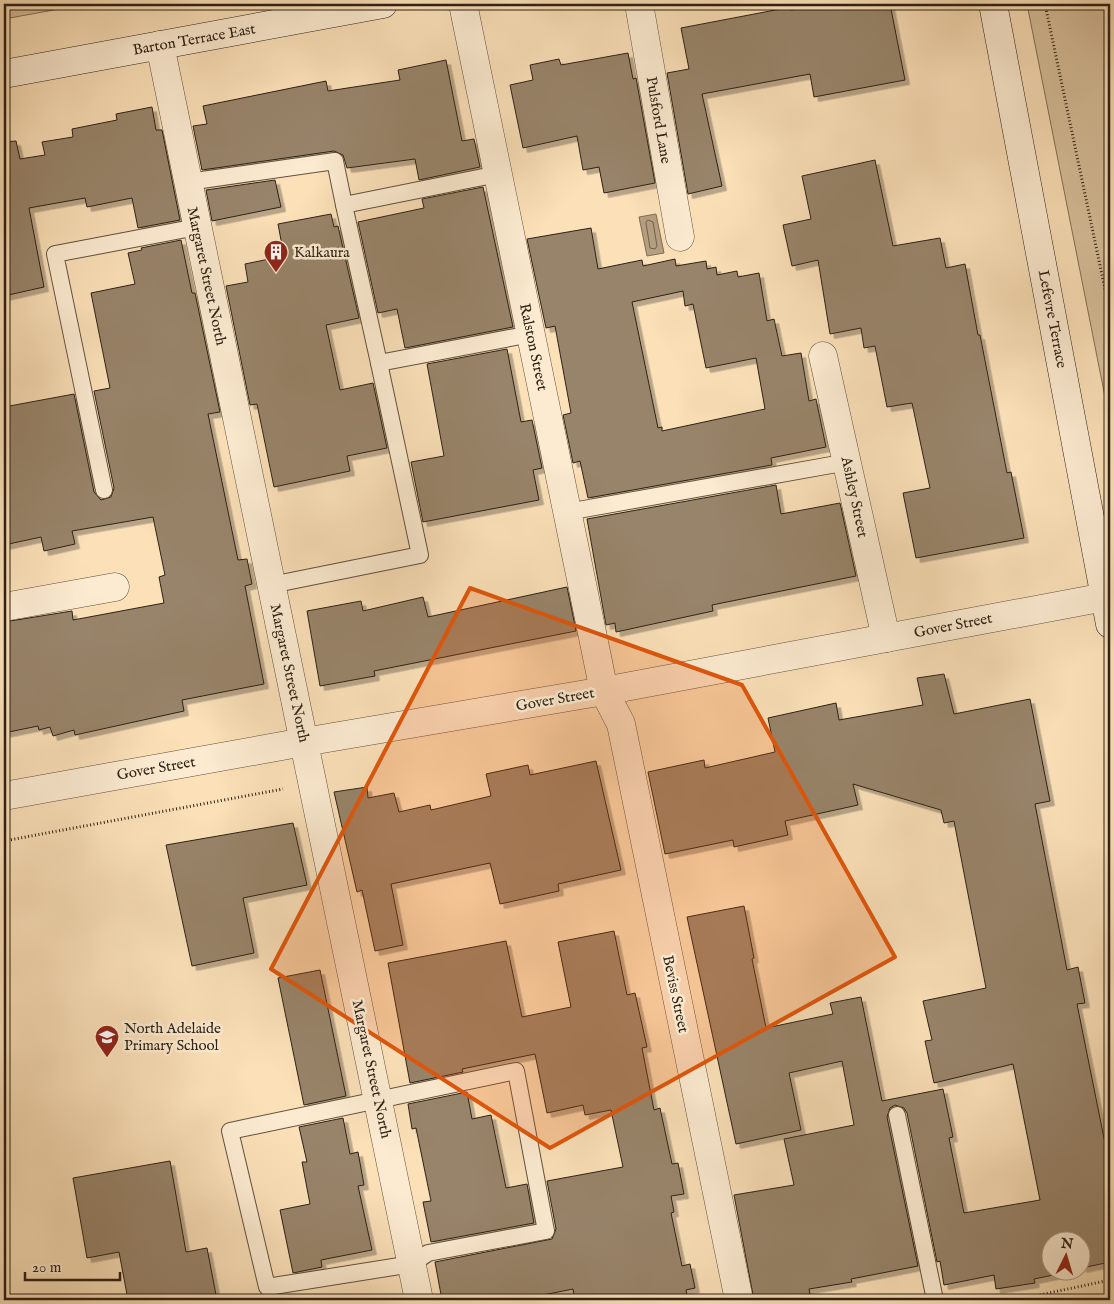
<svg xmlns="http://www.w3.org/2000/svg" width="1114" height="1304" font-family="'IM FELL English',serif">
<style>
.green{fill:#d8c09c;stroke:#827058}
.water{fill:#b59f81;stroke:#7f6d56}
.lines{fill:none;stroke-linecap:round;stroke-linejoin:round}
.shore{stroke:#71604b;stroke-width:1}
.building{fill:#98846a;stroke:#2d2115;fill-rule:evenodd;filter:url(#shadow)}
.lane-casing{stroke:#60513e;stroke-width:18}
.street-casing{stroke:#60513e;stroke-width:29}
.secondary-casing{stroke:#2d2115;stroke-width:29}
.path{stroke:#2d2115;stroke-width:3;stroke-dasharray:1 2.5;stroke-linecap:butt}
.lane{stroke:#fcebd1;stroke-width:16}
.street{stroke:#fcebd1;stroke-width:28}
.secondary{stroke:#fcebd1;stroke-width:28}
.marked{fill:#df560c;fill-opacity:0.2;stroke:#df560c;stroke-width:4;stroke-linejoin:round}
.labels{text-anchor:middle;stroke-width:5;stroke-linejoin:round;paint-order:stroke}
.street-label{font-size:15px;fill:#2d2115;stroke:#fcebd1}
.poi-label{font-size:15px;fill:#2d2115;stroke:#fcebd1;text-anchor:start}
</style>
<defs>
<filter id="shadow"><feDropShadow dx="4.5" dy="4.5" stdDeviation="0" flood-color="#0004"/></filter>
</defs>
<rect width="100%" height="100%" fill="#fbe0b8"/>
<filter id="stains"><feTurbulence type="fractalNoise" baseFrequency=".004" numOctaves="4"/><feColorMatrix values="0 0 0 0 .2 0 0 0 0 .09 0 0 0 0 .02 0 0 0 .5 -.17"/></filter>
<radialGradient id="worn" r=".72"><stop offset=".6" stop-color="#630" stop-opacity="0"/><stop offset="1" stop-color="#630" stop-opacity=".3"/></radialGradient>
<g class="green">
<path d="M4 4H87L4 19Z"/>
<path d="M1027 4H1110V422Z"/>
</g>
<path class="water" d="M656 214 664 253 647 256 639 217Z"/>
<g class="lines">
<path class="shore" d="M648 220 653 222 657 246 655 249 650 248 646 223Z"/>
</g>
<g class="building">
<path d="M825 4H890L905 80 814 97 810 74 702 94 722 186 688 194 667 73 689 69 681 28 791 7V10Z"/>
<path d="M628 53 633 79 636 78 655 183 604 193 599 167 583 170 577 136 523 148 510 85 533 80 530 65 559 59 561 65Z"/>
<path d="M446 60 462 141 474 139 480 167 419 180 415 159 347 168 343 155 334 151 202 170 193 126 207 124 203 106 326 81 328 91 400 80 398 70Z"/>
<path d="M152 107 156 130H162L180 220 138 228 132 198 87 207 85 198 29 208 44 287 4 296V142L16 141 20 159 45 155 42 142 73 137 72 129 117 120 116 114Z"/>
<path d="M875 160 893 246 940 238 946 268 965 264 978 335H980L1007 473 1011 472 1024 538 916 558 903 493 930 488 912 403 887 407 875 346 864 348 861 328 830 334 818 260 792 266 783 225 811 219 802 176Z"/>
<path d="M275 180 281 207 212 221 206 190Z"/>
<path d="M483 187 513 327 405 348 397 309 378 313 358 222 424 208 422 199Z"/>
<path d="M331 214 334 227 338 226 359 318 326 325 340 390 373 383 387 448 347 456 350 471 274 487 257 404 250 405 226 286 248 282 245 264 284 256 278 224Z"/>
<path d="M591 228 598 269 642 260 643 266 675 259 676 266 706 261 707 269 716 267 717 275 737 271 738 277 759 273 767 321 774 319 782 356 801 353 809 401 816 399 826 447 771 458 772 465 588 498 580 461 573 463 563 415 571 413 555 326 546 328 527 239ZM683 291 685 306 693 304 706 368 756 358 765 409 662 431V427L658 428 632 302Z"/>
<path d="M181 240 192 293H195L220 412 208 414 238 560 247 559 252 584 245 586 264 684 182 700 184 711 75 735 74 730 53 736 50 727 39 730 38 726 4 733V622L72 611 73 620 164 603 159 577 165 575 153 517 72 531 75 544 44 551 41 537 4 545V435L9 434 4 407 74 394 94 492 101 500 111 497 114 488 94 391 110 388 91 293 135 284 128 253 142 250 141 248Z"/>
<path d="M507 349 521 422 532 420 542 468 533 470 539 500 423 522 411 462 444 456 427 364Z"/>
<path d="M776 485 781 514 840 503 856 576 712 605 713 611 616 632 615 623 606 625 587 519Z"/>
<path d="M567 587 576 631 374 671 375 676 320 686 307 611 361 601 363 611 423 597 428 617Z"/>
<path d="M944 674 954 714 1030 699 1050 801 1035 804 1067 970 1078 967 1085 1003 1077 1004 1110 1168V1262L1082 1268V1242H1052V1272H1068L1034 1279 1035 1283 996 1289 994 1275 944 1285 940 1261 937 1262 907 1113 904 1108 895 1105 890 1108 887 1117 918 1266 851 1279 852 1282 809 1289 811 1300H754L734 1195 794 1185 784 1139 854 1125 842 1061 789 1073 801 1130 736 1144 687 917 744 906 754 958 752 959 766 1028 833 1014 830 1003 861 997 882 1101 943 1089 953 1137 949 1138 964 1213 1040 1200 1013 1064 934 1083 925 1041 932 1040 923 1001 986 988 954 821 944 823 941 810 853 784 858 805 785 821 788 835 734 847 733 840 665 854 648 772 704 760 705 768 775 752 768 718 836 703 839 720 923 705 917 678Z"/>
<path d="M596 761 621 870 558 884 559 891 500 904 490 863 391 884 403 945 375 951 362 890 357 892 334 792 367 787 368 798 394 793 399 812 430 805 431 810 491 796 486 774 528 765 530 775Z"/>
<path d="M293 823 307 885 243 898 254 953 192 966 166 845Z"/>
<path d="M614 931 627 995 635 993 647 1047 642 1048 654 1110 660 1108 672 1164 678 1163 684 1194 671 1196 674 1212 671 1213 682 1266 690 1264 695 1288 686 1290 688 1300H575L573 1289 518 1300H442L435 1262 552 1239 556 1229 547 1181 623 1167 611 1110 585 1115 583 1105 547 1113 535 1054 462 1069 463 1072 410 1083 388 963 506 941 522 1017 571 1007 558 942Z"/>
<path d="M320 970 346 1096 304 1105 278 978Z"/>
<path d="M467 1092 472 1119 491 1115 506 1188 527 1184 534 1223 431 1242 423 1202 431 1201 416 1128 412 1129 408 1104Z"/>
<path d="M343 1118 350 1154 358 1152 364 1185 358 1186 372 1250 321 1260 322 1267 293 1273 280 1210 310 1204 302 1162H307L299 1127Z"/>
<path d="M170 1161 186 1252 207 1248 217 1300H128L119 1252 87 1258 73 1178Z"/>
</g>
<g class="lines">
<defs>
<g id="lane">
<path d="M498 174 344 205 379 363 531 334"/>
<path d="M188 182 335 161 344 205"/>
<path d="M104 490 55 254 197 227"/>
<path d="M567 512 848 462"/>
<path d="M271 585 420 555 379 363"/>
<path d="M516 1071 546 1231 428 1253 412 1264 267 1287 230 1131Z"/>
<path d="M897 1115 935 1300"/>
</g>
<g id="street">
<path d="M463 4 604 691 621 724 739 1300"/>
<path d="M639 4 680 237"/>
<path d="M160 45 419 1300"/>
<path d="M823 356 886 638"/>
<path d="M4 607 115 587"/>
<path d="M4 796 304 742 604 691 1105 597"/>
</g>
<g id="secondary">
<path d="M993 4 1110 624"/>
<path d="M4 74 383 4"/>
</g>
</defs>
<use href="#lane" class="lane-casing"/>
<use href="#street" class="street-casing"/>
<use href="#secondary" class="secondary-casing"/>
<g class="path">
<path d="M1045 4 1110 313"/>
<path d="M4 841 283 789"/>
<path d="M1016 1300 1110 1280"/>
</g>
<use href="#lane" class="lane"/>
<use href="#street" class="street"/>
<use href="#secondary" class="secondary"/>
</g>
<path class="marked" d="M470 588 742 685 895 957 550 1148 271 969Z"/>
<defs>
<symbol id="building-pin" viewBox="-11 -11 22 30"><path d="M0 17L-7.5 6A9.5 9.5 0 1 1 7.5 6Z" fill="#8f2418" stroke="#fcebd1"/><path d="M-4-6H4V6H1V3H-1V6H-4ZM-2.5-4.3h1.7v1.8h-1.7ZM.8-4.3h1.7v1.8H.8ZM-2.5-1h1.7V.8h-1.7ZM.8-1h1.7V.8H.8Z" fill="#fff"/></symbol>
<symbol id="school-pin" viewBox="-11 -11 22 30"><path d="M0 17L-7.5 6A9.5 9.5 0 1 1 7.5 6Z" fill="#8f2418" stroke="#fcebd1"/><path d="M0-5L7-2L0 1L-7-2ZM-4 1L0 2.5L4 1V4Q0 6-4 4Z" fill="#fff"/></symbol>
</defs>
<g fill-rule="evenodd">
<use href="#building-pin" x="262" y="238" width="28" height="38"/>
<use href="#school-pin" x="93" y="1023" width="28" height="38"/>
</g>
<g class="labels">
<g class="street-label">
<text transform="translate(194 39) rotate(-10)" y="5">Barton Terrace East</text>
<text transform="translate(659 120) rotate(80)" y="5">Pulsford Lane</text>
<text transform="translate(207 276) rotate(78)" y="5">Margaret Street North</text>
<text transform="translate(1053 319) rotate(79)" y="5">Lefevre Terrace</text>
<text transform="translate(534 347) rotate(78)" y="5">Ralston Street</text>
<text transform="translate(855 497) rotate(78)" y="5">Ashley Street</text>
<text transform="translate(953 625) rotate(-11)" y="5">Gover Street</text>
<text transform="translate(290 673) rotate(78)" y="5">Margaret Street North</text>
<text transform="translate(555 699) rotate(-10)" y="5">Gover Street</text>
<text transform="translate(156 768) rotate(-10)" y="5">Gover Street</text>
<text transform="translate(676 994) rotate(78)" y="5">Beviss Street</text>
<text transform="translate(372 1069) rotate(78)" y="5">Margaret Street North</text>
</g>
<g class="poi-label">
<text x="294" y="257">Kalkaura</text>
<text x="124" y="1033">North Adelaide<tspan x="124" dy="17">Primary School</tspan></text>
</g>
</g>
<rect width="1114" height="1304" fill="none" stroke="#fbe0b8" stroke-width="20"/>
<rect x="5" y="5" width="1104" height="1294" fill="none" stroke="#2d2115" stroke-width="2.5"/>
<rect x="10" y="10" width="1094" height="1284" fill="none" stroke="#2d2115"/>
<g transform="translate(1066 1256) rotate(5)"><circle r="24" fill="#fcebd1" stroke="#a99a86"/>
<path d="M0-4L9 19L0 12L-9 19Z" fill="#8f2418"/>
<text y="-8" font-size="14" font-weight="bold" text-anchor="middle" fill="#2d2115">N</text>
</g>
<path d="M25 1272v8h95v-8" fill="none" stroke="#2d2115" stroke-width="2.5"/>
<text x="32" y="1272" font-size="15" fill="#2d2115" stroke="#fcebd1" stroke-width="4" paint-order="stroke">20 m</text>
<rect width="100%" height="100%" filter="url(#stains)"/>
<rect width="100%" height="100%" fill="url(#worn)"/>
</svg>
